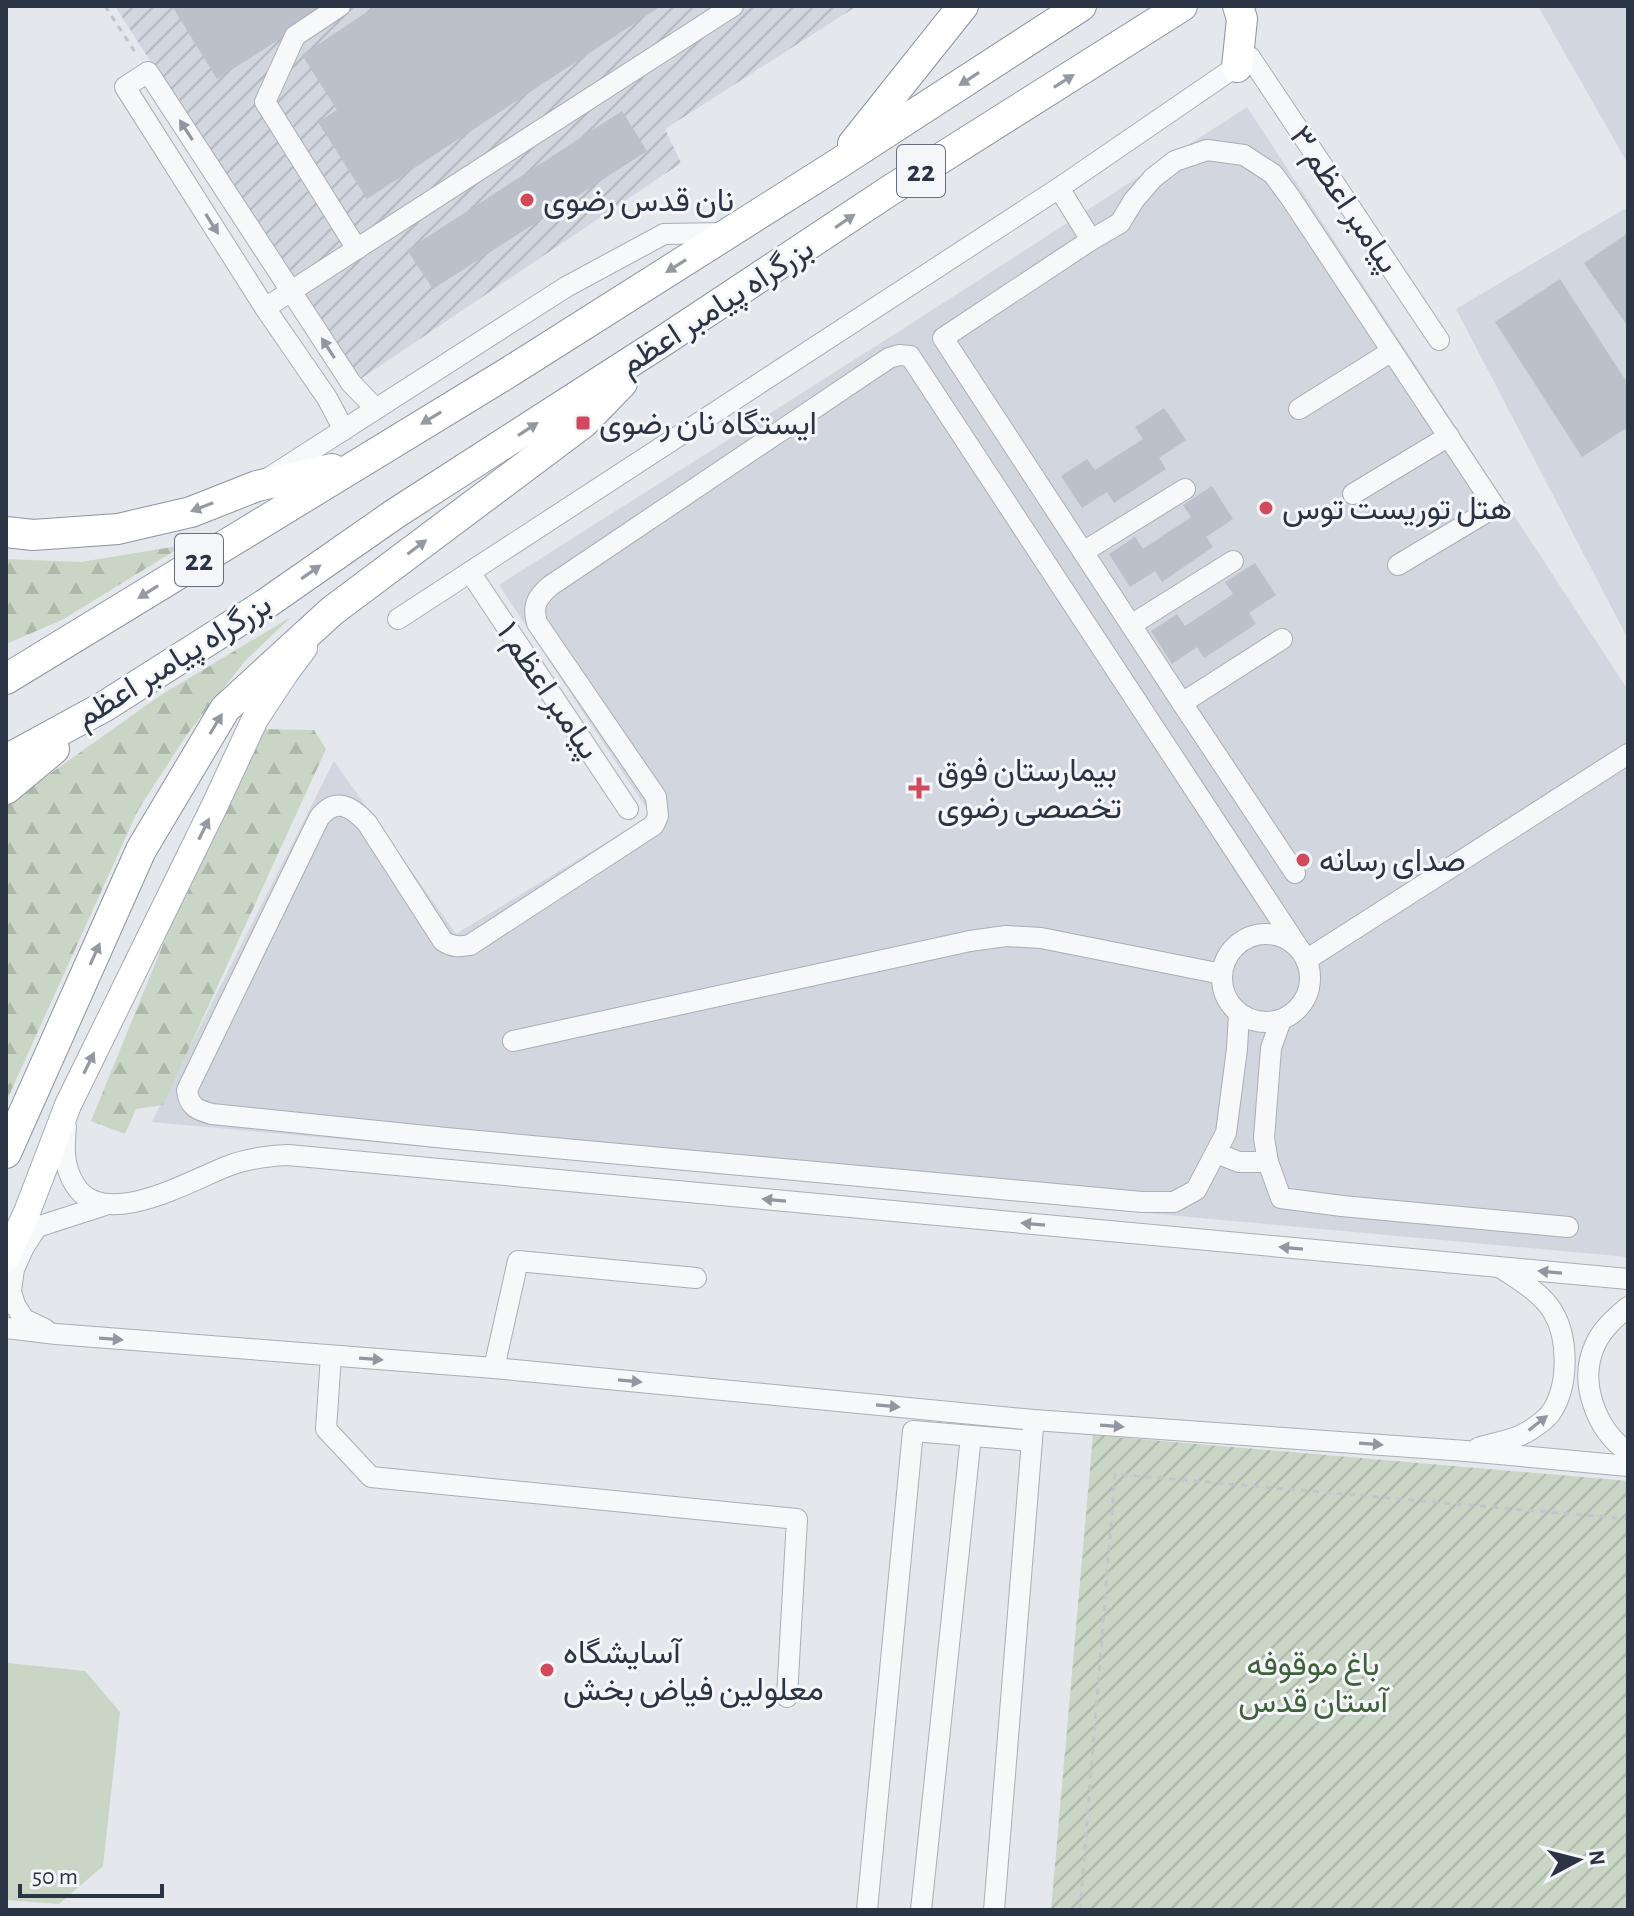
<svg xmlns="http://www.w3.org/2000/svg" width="1634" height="1916" font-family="'Alegreya Sans',Vazirmatn,sans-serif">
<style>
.built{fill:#d2d6de}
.industrial{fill:url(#industrial-furrows)}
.forest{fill:url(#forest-firs)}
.garden{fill:url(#garden-furrows)}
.pitch{fill:#c9d6c5}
.building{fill:#bbc0ca}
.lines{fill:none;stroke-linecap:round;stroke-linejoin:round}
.minor-casing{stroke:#a9aeb7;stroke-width:22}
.major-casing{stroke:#a3abb8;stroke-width:28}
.highway-casing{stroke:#8b94a3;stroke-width:32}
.path{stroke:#c2c5cb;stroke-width:3;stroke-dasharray:6 6;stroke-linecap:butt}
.minor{stroke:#f7f8fa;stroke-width:20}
.major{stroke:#fff;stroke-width:26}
.highway{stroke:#fff;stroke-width:30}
.oneway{fill:#959aa2}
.oneway2{fill:#9196a0}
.poi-dot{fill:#d1495b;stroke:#f4f6f9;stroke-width:3}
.labels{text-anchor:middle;stroke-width:6;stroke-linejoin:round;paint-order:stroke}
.shield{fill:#f4f6f9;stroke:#676e7b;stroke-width:2}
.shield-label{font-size:30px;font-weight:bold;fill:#2b3445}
.street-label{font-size:32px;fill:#2b3445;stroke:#f4f6f9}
.poi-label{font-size:32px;fill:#2b3445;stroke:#f4f6f9;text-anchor:start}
.park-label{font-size:32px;fill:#3f6138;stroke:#f4f6f9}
</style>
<defs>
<pattern id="industrial-furrows" width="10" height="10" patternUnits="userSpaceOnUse" patternTransform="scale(2)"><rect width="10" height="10" fill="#d2d6de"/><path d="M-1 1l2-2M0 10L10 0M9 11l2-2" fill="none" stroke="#b4b8c0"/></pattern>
<pattern id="forest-firs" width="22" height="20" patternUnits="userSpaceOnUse" patternTransform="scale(2)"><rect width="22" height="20" fill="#c9d6c5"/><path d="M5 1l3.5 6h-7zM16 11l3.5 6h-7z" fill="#adb8ab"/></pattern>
<pattern id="garden-furrows" width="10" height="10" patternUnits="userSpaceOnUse" patternTransform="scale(2)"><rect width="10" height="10" fill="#c9d6c5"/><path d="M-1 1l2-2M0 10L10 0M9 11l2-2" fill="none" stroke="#adb8ab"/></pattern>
</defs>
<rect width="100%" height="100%" fill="#e4e7ec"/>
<g class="built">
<path d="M1538 6H1628V164Z"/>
<path d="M1247 107 1628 690V1257L152 1122 334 761 456 934 651 815 499 585 906 327Z"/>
<path d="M1628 207V639L1456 309Z"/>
</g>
<path class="industrial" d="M115 6H857L665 129 681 163 356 382Z"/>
<g class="forest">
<path d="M184 545 62 620 6 644V559L81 562Z"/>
<path d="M291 617 245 661 188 733 138 810 6 1102V805L161 695Z"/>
<path d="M260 729 314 730 326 749 163 1105 136 1109 125 1134 91 1121 171 925Z"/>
</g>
<path class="garden" d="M1093 1435 1628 1481V1910H1051Z"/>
<path class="pitch" d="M8 1663 85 1671 120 1712 103 1866 59 1904 6 1900V1664Z"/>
<g class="building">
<path d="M172 6H332L217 79Z"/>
<path d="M376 6H661L367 199 318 122 337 110 302 55Z"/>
<path d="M622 111 647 151 433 289 407 250Z"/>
<path d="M1628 233V327L1584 263Z"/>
<path d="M1560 279 1628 384V427L1582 457 1495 322Z"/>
<path d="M1164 408 1186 440 1159 458 1166 469 1114 503 1107 492 1082 508 1061 476 1087 459 1095 470 1143 439 1135 427Z"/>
<path d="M1212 486 1233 519 1206 537 1213 547 1162 582 1155 571 1130 587 1109 554 1135 537 1143 549 1191 517 1183 505Z"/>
<path d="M1255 563 1276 595 1249 613 1256 624 1204 658 1197 647 1172 664 1151 631 1177 614 1185 626 1233 594 1225 582Z"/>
</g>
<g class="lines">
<defs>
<g id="minor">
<path d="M340 6 295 36 265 102 357 249"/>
<path d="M1059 188 1091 240"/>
<path d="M265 308 733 6"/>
<path d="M1299 409 1392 351"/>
<path d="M344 430 327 398 265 308 125 87 148 72 351 383 376 409"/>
<path d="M270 477 566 287 664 234 725 233"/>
<path d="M1353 494 1449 436"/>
<path d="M1083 552 1185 489"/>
<path d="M470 572 628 809"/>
<path d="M398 619 1059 188 1250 57 1439 340"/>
<path d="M1131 625 1233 561"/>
<path d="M1182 703 1282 639"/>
<path d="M1295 873 1182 703 943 338 1091 240 1120 223 1134 200 1153 178 1175 161 1207 150 1244 155 1273 174 1290 197 1495 507 1398 565"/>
<circle cx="1266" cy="978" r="44"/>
<path d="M1306 960 1628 754"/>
<path d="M1239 1013 1237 1049 1226 1133 1196 1190 1174 1202H1142L446 1138 212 1114C197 1110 189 1107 187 1090L319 818C336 796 352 807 367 823L443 941C452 947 459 947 470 945L654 825 658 816 656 797 537 623C532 606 537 597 550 586L889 358 899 355 910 356 1298 947"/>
<path d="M1281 1020 1271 1048 1264 1138 1268 1162 1281 1198 1342 1206 1568 1227"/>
<path d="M513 1041 970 941 1006 936 1041 938 1222 974"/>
<path d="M66 1126C64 1148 63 1166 75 1185 104 1232 191 1180 228 1166 248 1158 267 1156 288 1155L1628 1279"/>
<path d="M1216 1153 1239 1162H1268"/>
<path d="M1628 1307C1615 1318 1602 1329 1595 1345 1578 1382 1596 1430 1628 1452"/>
<path d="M6 1328 56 1334 494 1368 1034 1420 1466 1451 1628 1466"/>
<path d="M45 1329 24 1319 15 1305 11 1291 14 1269 24 1247 37 1227 105 1205"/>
<path d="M331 1356 326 1429 371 1477 797 1519 787 1697"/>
<path d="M494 1368 518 1261 696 1278"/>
<path d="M1478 1448C1492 1443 1512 1441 1525 1433 1533 1429 1545 1420 1550 1414 1569 1388 1569 1339 1553 1312 1542 1293 1519 1280 1501 1268"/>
<path d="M867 1910 913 1431 1032 1441"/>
<path d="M921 1910 971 1436"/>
<path d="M994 1910 1033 1428"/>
</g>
<path id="major" d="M6 1258 27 1212 68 1105 214 807 255 719 286 672 304 648"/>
<g id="highway">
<path d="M1237 67 1242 19 1238 6"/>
<path d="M853 144 963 6"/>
<path d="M6 532 33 535 118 529 191 512 257 486 332 469"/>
<path d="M6 679 509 372 836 165 1081 6"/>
<path d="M6 760 105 706 264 605 396 513 663 341 889 191 1182 6"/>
<path d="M6 789 54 749"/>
<path d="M6 1153 141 850 225 709 332 611 583 423 622 383"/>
</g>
</defs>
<use href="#minor" class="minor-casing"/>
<use href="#major" class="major-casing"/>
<use href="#highway" class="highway-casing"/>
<g class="path">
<path d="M105 6 137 55"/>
<path d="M1080 1910 1115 1474 1628 1519"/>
</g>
<use href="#minor" class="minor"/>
<use href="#major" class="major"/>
<use href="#highway" class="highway"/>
</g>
<defs><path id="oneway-solid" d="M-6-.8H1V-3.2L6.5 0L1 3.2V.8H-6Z" transform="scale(2)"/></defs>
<g class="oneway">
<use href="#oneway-solid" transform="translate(969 79) rotate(147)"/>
<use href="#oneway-solid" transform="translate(1064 81) rotate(-32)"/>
<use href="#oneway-solid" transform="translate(845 221) rotate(-34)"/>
<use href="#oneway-solid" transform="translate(676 266) rotate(148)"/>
<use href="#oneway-solid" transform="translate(431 418) rotate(149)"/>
<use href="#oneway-solid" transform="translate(528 429) rotate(-33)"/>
<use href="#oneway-solid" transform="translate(202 507) rotate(159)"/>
<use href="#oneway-solid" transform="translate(417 547) rotate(-37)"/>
<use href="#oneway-solid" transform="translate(311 572) rotate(-35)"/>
<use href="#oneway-solid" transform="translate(148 592) rotate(148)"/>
<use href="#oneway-solid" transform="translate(216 724) rotate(-59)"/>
<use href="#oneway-solid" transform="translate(204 829) rotate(-64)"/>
<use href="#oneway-solid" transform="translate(95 954) rotate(-66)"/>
<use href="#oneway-solid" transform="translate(89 1063) rotate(-64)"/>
</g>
<g class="oneway2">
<use href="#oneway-solid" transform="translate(186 130) rotate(-123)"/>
<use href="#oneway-solid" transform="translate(212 224) rotate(58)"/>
<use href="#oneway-solid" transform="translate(328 348) rotate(-123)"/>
<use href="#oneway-solid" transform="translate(774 1200) rotate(-175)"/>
<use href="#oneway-solid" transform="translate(1033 1224) rotate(-175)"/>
<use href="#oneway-solid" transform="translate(1291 1248) rotate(-175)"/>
<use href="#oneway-solid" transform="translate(1550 1272) rotate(-175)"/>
<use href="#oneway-solid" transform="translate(111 1339) rotate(4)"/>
<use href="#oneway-solid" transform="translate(371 1359) rotate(4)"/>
<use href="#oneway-solid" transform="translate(630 1381) rotate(5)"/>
<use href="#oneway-solid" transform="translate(888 1406) rotate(5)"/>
<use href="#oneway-solid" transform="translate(1538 1423) rotate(-38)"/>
<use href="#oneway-solid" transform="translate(1112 1426) rotate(4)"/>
<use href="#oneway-solid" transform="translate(1371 1444) rotate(4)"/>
</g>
<g class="poi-dot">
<circle cx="527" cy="200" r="8"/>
<rect x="575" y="415" width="16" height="16" rx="4"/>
<circle cx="1266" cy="508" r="8"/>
<path d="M915 776h8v8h8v8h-8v8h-8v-8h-8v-8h8z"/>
<circle cx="1303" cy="860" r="8"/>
<circle cx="547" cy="1670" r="8"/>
</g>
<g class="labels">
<g class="shield">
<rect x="897" y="145" width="48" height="52" rx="6"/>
<rect x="175" y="534" width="48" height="52" rx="6"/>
</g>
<g class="shield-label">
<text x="921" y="181">22</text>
<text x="199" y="570">22</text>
</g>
<g class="street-label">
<text transform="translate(1345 199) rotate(56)" y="11">پیامبر اعظم ۳</text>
<text transform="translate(716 306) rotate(-33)" y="11">بزرگراه پیامبر اعظم</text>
<text transform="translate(173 660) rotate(-32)" y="11">بزرگراه پیامبر اعظم</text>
<text transform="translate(549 690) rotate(56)" y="11">پیامبر اعظم ۱</text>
</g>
<g class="poi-label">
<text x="543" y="211">نان قدس رضوی</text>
<text x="599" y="434">ایستگاه نان رضوی</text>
<text x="1282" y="519">هتل توریست توس</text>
<text x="937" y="781">بیمارستان فوق<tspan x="937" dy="37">تخصصی رضوی</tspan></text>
<text x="1319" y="871">صدای رسانه</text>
<text x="563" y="1663">آسایشگاه<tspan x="563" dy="37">معلولین فیاض بخش</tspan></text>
</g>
<g class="park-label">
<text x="1313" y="1675">باغ موقوفه<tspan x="1313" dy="37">آستان قدس</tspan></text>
</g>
</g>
<rect width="1634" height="1916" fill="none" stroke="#2b3445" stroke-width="16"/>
<g transform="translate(1578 1860) rotate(83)" stroke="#f4f6f9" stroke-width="6" paint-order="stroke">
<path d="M0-6L14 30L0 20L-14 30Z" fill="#2b3445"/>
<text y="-12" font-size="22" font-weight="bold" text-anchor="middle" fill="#2b3445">N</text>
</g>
<path d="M20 1884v12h142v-12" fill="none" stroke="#2b3445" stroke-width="4"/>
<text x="32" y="1884" font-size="24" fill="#2b3445" stroke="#f4f6f9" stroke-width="6" paint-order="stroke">50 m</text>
</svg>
